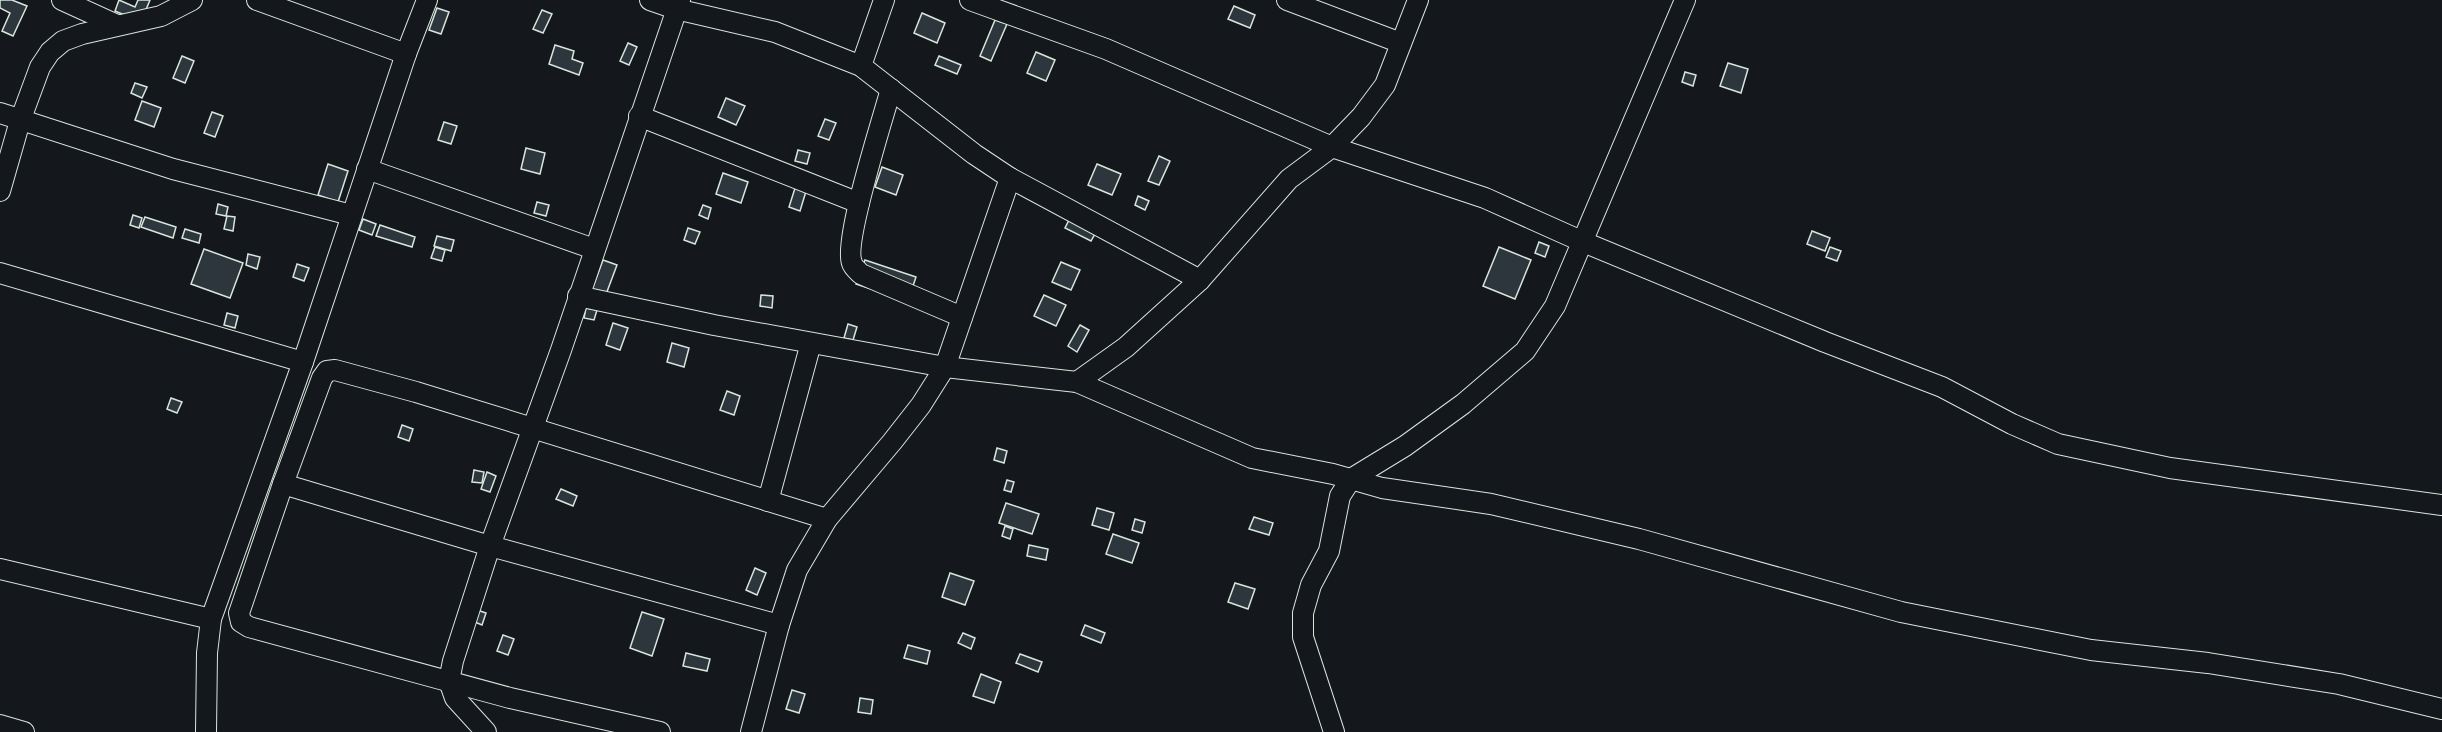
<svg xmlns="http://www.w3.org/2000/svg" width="2442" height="732" font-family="'Titillium Web',sans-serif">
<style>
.building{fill:#2c363c;stroke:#d8e6dc;stroke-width:1.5}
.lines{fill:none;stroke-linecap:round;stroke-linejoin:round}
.minor-casing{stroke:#d8e6dc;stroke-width:22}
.minor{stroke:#14181c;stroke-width:20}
</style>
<rect width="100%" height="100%" fill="#14181c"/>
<g class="building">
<path d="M0 0H12L27 6 13 36 2 31 10 13 0 8Z"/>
<path d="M119 0 135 7 138 0H150L141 22 115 11Z"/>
<path d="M1234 6 1255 15 1250 28 1228 19Z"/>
<path d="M437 8 449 12 441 34 429 30Z"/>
<path d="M542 10 552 14 543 33 533 29Z"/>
<path d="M922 13 945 23 937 43 914 33Z"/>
<path d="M995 20 1007 24 991 61 980 56Z"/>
<path d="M628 43 637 47 629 65 620 61Z"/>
<path d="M555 45 574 51 572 59 583 63 579 75 549 64Z"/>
<path d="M1036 52 1055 60 1046 81 1027 73Z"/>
<path d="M182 56 194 61 185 83 173 78Z"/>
<path d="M939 56 961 65 957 74 935 65Z"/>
<path d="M1728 63 1748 69 1741 93 1720 86Z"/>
<path d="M1685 72 1696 75 1693 86 1682 82Z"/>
<path d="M135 83 147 87 142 98 131 93Z"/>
<path d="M726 98 745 106 736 125 718 117Z"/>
<path d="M142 101 161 108 154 127 135 120Z"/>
<path d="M212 112 223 116 215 137 204 133Z"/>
<path d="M825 119 836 123 829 140 818 136Z"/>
<path d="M444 122 457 126 451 144 438 140Z"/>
<path d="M526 148 545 153 540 174 521 169Z"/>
<path d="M798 150 810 153 807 164 795 161Z"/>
<path d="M1159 156 1170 161 1159 185 1148 181Z"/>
<path d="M328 164 348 171 338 202 318 195Z"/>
<path d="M1097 164 1121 174 1112 195 1088 185Z"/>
<path d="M882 167 903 175 896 195 875 187Z"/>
<path d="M723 173 748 182 741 203 716 194Z"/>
<path d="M796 185 807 188 800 211 789 207Z"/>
<path d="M1138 196 1149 201 1145 210 1135 205Z"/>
<path d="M537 202 549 205 546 216 534 213Z"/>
<path d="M218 204 228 207 226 216 216 214Z"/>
<path d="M703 205 711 208 708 219 699 215Z"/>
<path d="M133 215 142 218 139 228 130 225Z"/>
<path d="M227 216 235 217 233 231 224 229Z"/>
<path d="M145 217 176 227 173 238 141 227Z"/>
<path d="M1070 218 1096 232 1091 241 1065 228Z"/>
<path d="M363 219 376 224 372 235 359 230Z"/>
<path d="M380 225 415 237 412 247 376 236Z"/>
<path d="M688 228 700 232 695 244 684 240Z"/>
<path d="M185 229 201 234 199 243 182 238Z"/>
<path d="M1812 231 1830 238 1825 251 1807 244Z"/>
<path d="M437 236 454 240 451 251 434 246Z"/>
<path d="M1539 242 1549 246 1545 257 1535 253Z"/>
<path d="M435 247 445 250 442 261 431 258Z"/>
<path d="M1499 247 1531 260 1515 299 1483 286Z"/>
<path d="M1830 247 1841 251 1837 261 1826 257Z"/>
<path d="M204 249 243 263 230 298 191 284Z"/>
<path d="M248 254 260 257 257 269 246 265Z"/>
<path d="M603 260 617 265 605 297 591 292Z"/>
<path d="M865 260 916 277 908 301 856 284Z"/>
<path d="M1061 262 1080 270 1071 290 1052 282Z"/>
<path d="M297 264 309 268 304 281 293 277Z"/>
<path d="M761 295 773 296 772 308 760 306Z"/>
<path d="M1044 295 1066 305 1056 326 1034 316Z"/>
<path d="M586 308 597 310 594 320 584 318Z"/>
<path d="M227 313 238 316 235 328 224 325Z"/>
<path d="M613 323 628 328 620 350 606 345Z"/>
<path d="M848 324 857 327 853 340 844 338Z"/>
<path d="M1080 325 1089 330 1077 352 1068 346Z"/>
<path d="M672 343 689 348 684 367 667 362Z"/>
<path d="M727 391 740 396 734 415 720 410Z"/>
<path d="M171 398 182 402 177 413 167 409Z"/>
<path d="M402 425 413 429 409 441 398 437Z"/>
<path d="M997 448 1007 451 1004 463 994 460Z"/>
<path d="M474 470 484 472 482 483 472 482Z"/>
<path d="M487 472 496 476 490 492 481 489Z"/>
<path d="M1007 480 1014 482 1011 492 1004 490Z"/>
<path d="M561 489 577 496 573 506 556 499Z"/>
<path d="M1006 503 1039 514 1032 534 999 523Z"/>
<path d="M1097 508 1114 513 1109 530 1092 525Z"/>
<path d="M1254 517 1273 523 1269 535 1249 529Z"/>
<path d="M1135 519 1145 522 1142 533 1132 530Z"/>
<path d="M1005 526 1013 529 1010 539 1002 536Z"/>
<path d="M1113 534 1139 543 1132 563 1106 554Z"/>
<path d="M1029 545 1048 549 1046 560 1027 556Z"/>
<path d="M755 568 766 573 757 595 746 590Z"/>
<path d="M950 573 974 581 965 605 942 597Z"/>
<path d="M1235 583 1255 589 1248 609 1228 602Z"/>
<path d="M474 609 486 613 482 625 470 620Z"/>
<path d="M642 612 664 619 652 656 630 648Z"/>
<path d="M1085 625 1105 633 1101 643 1081 635Z"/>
<path d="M963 633 975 638 971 649 958 643Z"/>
<path d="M503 635 514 639 508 655 497 651Z"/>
<path d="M908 645 930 651 927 664 904 658Z"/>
<path d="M686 653 710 659 707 671 683 666Z"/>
<path d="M1020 654 1042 662 1038 672 1016 663Z"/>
<path d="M981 674 1001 682 994 703 973 696Z"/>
<path d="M792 690 805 694 799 713 786 709Z"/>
<path d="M860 698 873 700 871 714 858 712Z"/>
</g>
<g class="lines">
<defs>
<g id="minor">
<path d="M62 0 117 25"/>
<path d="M257 0 406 54"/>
<path d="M650 0 676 9 775 32 861 66 974 154 1010 178 1200 280"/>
<path d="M970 0 1106 49 1332 147 1485 198 1581 241 1825 342 1942 387 2012 424 2058 444 2170 468 2442 505"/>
<path d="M1287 0 1401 43"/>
<path d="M861 66 884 0"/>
<path d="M891 89C883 118 843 242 852 263 853 267 858 271 861 274L962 317"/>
<path d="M0 113 173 169 351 215"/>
<path d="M639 116 859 203"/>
<path d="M367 169 594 249"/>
<path d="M0 191 20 121 40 67 50 52 63 41 82 34 161 16 192 0"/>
<path d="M0 273 303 362"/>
<path d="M578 296 714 325 945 367 1077 382 1252 458 1333 474 1382 488 1491 504 1639 539 1901 612 2091 650 2208 663 2339 684 2442 709"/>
<path d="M1077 382 1126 347 1200 280 1289 179 1332 147 1361 117 1385 85 1418 0"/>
<path d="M283 484 490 546 779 625"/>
<path d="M768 501 811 343"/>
<path d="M0 569 211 619"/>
<path d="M0 725 24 732"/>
<path d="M206 732 207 653 211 619 303 362 406 54 427 0"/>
<path d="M486 732 455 698 449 681 453 661 490 546 561 350 680 0"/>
<path d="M660 732 510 698 249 627 241 622 239 613 283 484 322 378 327 371 335 370 416 392 827 519"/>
<path d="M751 732 779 625 797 570 827 519 892 442 921 405 945 367 1010 178"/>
<path d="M1334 732 1303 637V613L1311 585 1329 551 1340 496 1351 479 1405 446 1463 404 1525 351 1555 306 1685 0"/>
</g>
</defs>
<use href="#minor" class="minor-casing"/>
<use href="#minor" class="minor"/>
</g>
</svg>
